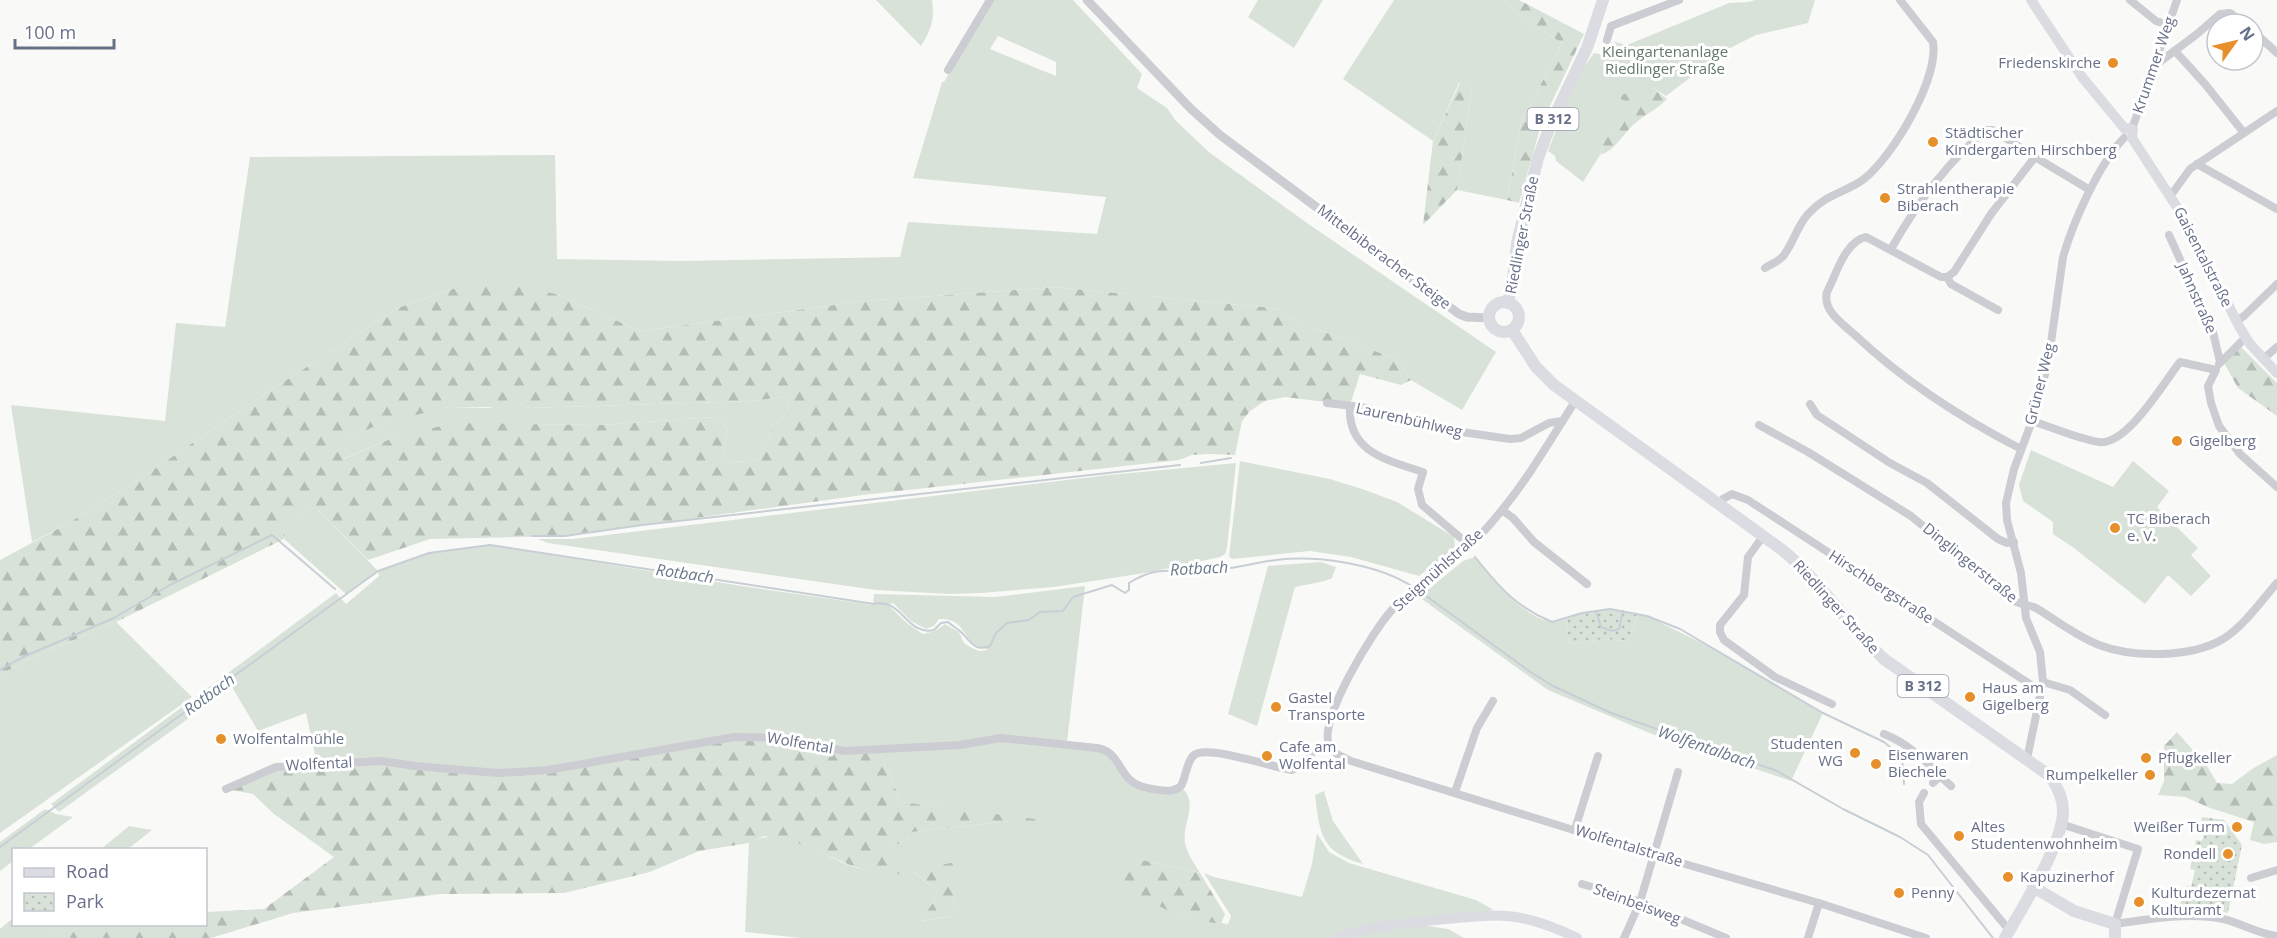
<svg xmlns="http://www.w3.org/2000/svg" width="2277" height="938" font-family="'Open Sans',sans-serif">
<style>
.green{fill:#d9e2d8;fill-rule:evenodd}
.forest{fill:url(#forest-firs);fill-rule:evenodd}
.park{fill:url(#park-dots)}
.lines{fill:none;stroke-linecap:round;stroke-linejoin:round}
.stream{stroke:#c8ced5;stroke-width:2}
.minor{stroke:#cccdd2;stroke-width:8}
.tertiary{stroke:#cccdd2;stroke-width:9}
.secondary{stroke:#dadce2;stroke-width:10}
.primary{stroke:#dadce2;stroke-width:12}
.poi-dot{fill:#e68f2b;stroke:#fff;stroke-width:2}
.labels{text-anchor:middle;stroke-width:6;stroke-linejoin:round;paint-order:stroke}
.shield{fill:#fff;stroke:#959bac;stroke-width:1.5}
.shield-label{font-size:14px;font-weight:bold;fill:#687089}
.park-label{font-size:15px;fill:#637a66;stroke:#fff}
.poi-label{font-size:15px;fill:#687089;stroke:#fff;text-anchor:start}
.street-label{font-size:15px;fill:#687089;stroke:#fff}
.water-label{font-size:16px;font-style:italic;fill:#69788b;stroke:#fff}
</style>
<defs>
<pattern id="forest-firs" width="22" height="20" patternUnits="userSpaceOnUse" patternTransform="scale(1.5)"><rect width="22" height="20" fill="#d9e2d8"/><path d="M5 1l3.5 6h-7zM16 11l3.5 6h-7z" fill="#b4bcb5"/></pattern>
<pattern id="park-dots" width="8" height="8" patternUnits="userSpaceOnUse" patternTransform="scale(1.5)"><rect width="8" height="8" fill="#d9e2d8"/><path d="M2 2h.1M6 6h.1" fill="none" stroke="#b4bcb5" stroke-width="1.8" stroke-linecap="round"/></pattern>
</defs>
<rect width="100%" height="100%" fill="#f9faf7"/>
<g class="green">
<path d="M876 0H932C935 19 931 30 921 46Z"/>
<path d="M992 0H1073L1142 74 1137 88 1167 108 1175 120 1210 153 1307 223 1496 352 1462 410 1411 380 1396 359 1285 317 1281 309 1138 295 1128 289 1126 294 1054 287 865 301 640 331 556 294 458 287 398 308 251 403 140 479 67 524 32 542 11 405 165 421 176 323 225 327 250 157 555 155 557 259 682 261 900 257 908 222 1097 234 1106 197 913 178 942 82H944ZM998 36 1056 62V76L990 49Z"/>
<path d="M1258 0H1323L1294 48 1248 17Z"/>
<path d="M1394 0H1502L1532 24 1562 43 1521 123 1507 200 1457 190 1472 88 1459 83 1433 141 1343 79Z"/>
<path d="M1755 0H1815L1808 23 1756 35 1728 49 1666 96 1653 88 1620 97 1637 111 1604 140 1600 155 1583 182 1556 161 1555 156 1548 151 1576 79 1594 53 1610 56 1615 42 1627 45 1729 3 1748 2Z"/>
<path d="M788 396 789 414 772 426 759 460 722 463 728 428 714 417 601 425 513 424 397 436 343 459 334 444 380 424 419 413 448 407 488 408 518 402 529 408 753 401Z"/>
<path d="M2031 450 2113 487 2133 461 2169 491 2157 507 2198 548 2191 555 2211 576 2191 596 2168 575 2145 604 2074 548 2053 534V522L2023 501 2019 485Z"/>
<path d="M1240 461 1330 479 1365 490 1397 502 1454 537 1455 548 1419 576 1351 557 1310 551 1232 559 1229 556Z"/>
<path d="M1236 463 1227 548 1225 554 1220 557 1151 572 1054 587 981 593 949 594 876 590 548 543 538 539H573L1109 475Z"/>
<path d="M315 507 378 571 429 553 490 545 742 586 873 605 874 594 995 597 1085 586 1067 743 1025 737 498 773 317 764 306 713 258 731 232 687 59 812 51 804 336 593 346 604 379 576 378 572 346 594 284 539 286 538 278 525ZM893 603 911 621 926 629 934 626 939 619C969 617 961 647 985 647L987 650 979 651 972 648 964 643 959 632 945 624 935 631 923 634 908 624 888 605Z"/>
<path d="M1475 557C1492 578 1523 618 1552 622 1556 622 1562 620 1566 619L1569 644 1604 639 1628 641 1638 615 1647 616 1714 649 1823 713 1791 781 1652 734 1548 690 1419 597 1463 561Z"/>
<path d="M1321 562 1336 567 1332 578 1325 581 1295 587 1257 726 1228 714 1268 566Z"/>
<path d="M116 622 192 697 0 833V675L25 661Z"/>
<path d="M1001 740 1105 750 1138 787 1182 788C1199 804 1182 823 1185 843 1187 854 1195 864 1200 873L1137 859 1179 917 1228 924 1231 916 1204 873 1214 877 1302 897 1312 864 1317 833 1329 852 1349 863 1476 900 1494 910 1414 924 1448 929 1464 938H800L745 932 749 843C778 824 823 856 851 866 867 871 881 874 897 874L899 863 892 853V847L908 839 912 832 1010 821H1043L901 802 880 753ZM954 862 953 916 921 921C926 910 936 902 938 891L914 872Z"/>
<path d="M1324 791 1333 821 1363 864C1321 852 1320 835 1315 795Z"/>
<path d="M45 809 56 814 73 817 29 849 14 850 13 861 0 871V842Z"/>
<path d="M129 826 152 830 128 849H101Z"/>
<path d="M13 918 14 924 65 925 50 938H0V929Z"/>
</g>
<g class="forest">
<path d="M1502 0H1519L1584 34 1541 125 1519 203 1507 200 1521 123 1562 43 1532 24Z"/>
<path d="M1460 83 1472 88 1457 190 1423 225 1433 141Z"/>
<path d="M1637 87 1653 88 1667 99C1657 110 1643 115 1632 126 1622 136 1614 151 1600 155L1604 140 1636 111 1619 97Z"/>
<path d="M502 284 556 294 640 331 865 301 1054 287 1126 294 1128 288 1138 295 1281 309 1285 317 1396 359 1411 380 1401 385 1360 374 1350 405 1285 397 1265 401 1250 411 1242 421 1235 455 1208 454 1192 455 1179 460 863 495 565 536 430 539 368 560 315 507 279 525 286 538 116 622 25 661 0 675V560L67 524 140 479 251 403 398 308 458 287ZM788 396 789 414 772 426 759 460 722 463 728 428 714 417 601 425 455 423 397 436 344 459 335 444 380 424 448 407H510L518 402 529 408 753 401Z"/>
<path d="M2240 346 2277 383V416L2238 388 2224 363Z"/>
<path d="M2177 732 2207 766 2217 783 2232 784 2252 769 2277 755V842L2264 844 2250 840 2254 822 2210 808 2185 797 2158 795 2164 781V746Z"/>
<path d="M766 736 880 753 901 802 1050 821H1010L912 832 908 839 892 847C892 860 903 865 913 871L955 862 953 916 920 921C926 911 936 902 938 891L913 871 897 874H878L850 865 801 844 764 836 749 843 699 851 650 872 564 893 441 894 293 913 211 938H50L65 925 206 924V912L264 909 334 857 274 814 253 794 226 789 276 767 381 761 498 773 548 770 734 737Z"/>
<path d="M1137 859 1200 873 1225 914 1221 924 1179 917 1117 882Z"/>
</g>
<g class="park">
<path d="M1610 609 1638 615 1628 641 1604 639 1569 644 1566 619 1582 613Z"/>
<path d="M2202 817 2224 820 2242 845 2228 913 2195 906V908L2170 909 2171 906H2180L2182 897 2186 898 2188 895 2186 886 2191 887 2195 870 2190 869 2196 840 2202 841 2204 836 2198 834Z"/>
</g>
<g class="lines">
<g class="stream">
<path d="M1201 463 1231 458"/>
<path d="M532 536H565L642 525 1180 465"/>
<path d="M1475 557C1499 587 1516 607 1552 622L1582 613 1610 609 1647 616 1680 629 1823 713 1884 742 1902 757 1904 784"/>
<path d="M1418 590 1529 671 1553 686 1611 713 1777 771 1843 809 1900 837 1928 855 1993 938"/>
<path d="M1596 611 1601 627 1612 631 1619 629 1623 611"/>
<path d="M0 670 23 657 114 618 170 585 272 535 335 589"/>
<path d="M0 847 378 571 429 553 490 545 874 604C903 598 906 636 934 630L941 623 948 622C952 626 957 628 961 632 971 642 975 652 990 646L996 633 1007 623 1029 620 1040 612 1063 611 1073 597 1112 585 1125 593 1129 590V583C1161 563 1176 574 1209 571 1231 569 1254 563 1276 560 1318 555 1378 564 1413 587"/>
</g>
<g class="minor">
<path d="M2130 0 2156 21 2168 25"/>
<path d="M2253 31 2277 53"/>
<path d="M1607 40 1611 26 1679 0"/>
<path d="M2175 51 2205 84 2244 133"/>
<path d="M2153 67 2197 34 2220 14 2230 13 2245 24"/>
<path d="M948 70 990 0"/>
<path d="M2132 129 2177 0"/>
<path d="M2197 164 2277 209"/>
<path d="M2171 195 2190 169 2277 111"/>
<path d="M2169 235 2213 332 2220 362"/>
<path d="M1891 249C1916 205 1946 163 1986 130H1993L2035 157"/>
<path d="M1765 268C1771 264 1780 261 1784 255 1794 242 1798 223 1810 212 1828 193 1847 192 1864 179 1893 156 1939 79 1933 42L1900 0"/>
<path d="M1947 277 1951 284 1998 310"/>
<path d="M2236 321 2244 316 2277 284"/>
<path d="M2263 359 2277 347"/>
<path d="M2219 364 2246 337"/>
<path d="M1576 400C1552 437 1530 476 1502 510 1490 525 1476 541 1461 553 1438 573 1411 589 1391 611 1373 631 1318 720 1329 745 1333 754 1343 757 1351 761L1654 855 1819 903 1926 938"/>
<path d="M1327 403 1361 407 1455 431 1510 439 1521 438 1549 423 1562 421"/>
<path d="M1810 404 1817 415 1890 463 1927 483 1998 539 2007 543 2014 542"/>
<path d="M1350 406C1347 452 1387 460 1423 472L1418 489 1422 505 1469 545"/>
<path d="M2032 421C2052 427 2078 439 2099 442 2127 446 2164 382 2180 362L2216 370 2208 386 2211 403 2219 426 2240 454 2277 487"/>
<path d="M1759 425 1808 452 1911 516 2014 601C2021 604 2029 605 2036 608 2056 620 2076 636 2099 645 2133 658 2191 658 2223 639 2243 627 2262 600 2277 583"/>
<path d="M2021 449C1961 418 1905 382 1855 335 1843 324 1822 311 1827 292 1836 275 1845 241 1866 237L1941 277H1947L1954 272 1991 214 2035 157 2090 190"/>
<path d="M1720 503 1723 499 1732 494 1748 500 2042 692"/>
<path d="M1502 510 1513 518 1534 542 1587 584"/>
<path d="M1764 535 1748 557 1744 595 1720 625V632L1724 640 1775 677 1832 704"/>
<path d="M2043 682 2070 690 2105 715"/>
<path d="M1884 734C1914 746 1928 765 1951 786"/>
<path d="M2027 759 2043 682 2040 652 2026 618 2021 573 2007 520 2006 503 2014 469 2032 421 2048 364 2063 257C2073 222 2099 164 2124 138"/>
<path d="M1933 783 1940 776"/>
<path d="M226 789 276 767 381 761 415 766 498 773 548 770 734 737 786 738 844 751 960 745 1001 738 1097 748C1116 751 1117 766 1129 779 1137 787 1148 788 1159 790 1168 791 1174 792 1181 786 1186 777 1186 764 1193 756 1204 743 1274 768 1292 770L1300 766 1313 752 1329 746"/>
<path d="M1455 792 1477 728 1493 701"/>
<path d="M1924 793 1919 802 1921 824 2009 930"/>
<path d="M2061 824 2138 849 2115 924C2151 919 2187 912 2223 919 2241 923 2259 934 2277 936"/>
<path d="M1575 829 1598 756"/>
<path d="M2251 878 2277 870"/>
<path d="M1582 884 1640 902 1726 938"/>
<path d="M1624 938 1640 902 1678 772"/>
<path d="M1808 938 1819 903"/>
</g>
<path class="tertiary" d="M1087 0 1191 109 1220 135 1459 314 1467 317 1490 318"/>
<g class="secondary">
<path d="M2031 0 2082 77 2125 129 2129 128 2133 130 2132 138 2184 218 2240 328 2250 344 2277 373"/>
<path d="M1337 938C1371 925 1410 923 1446 919 1466 918 1487 914 1507 916 1531 918 1555 927 1577 938"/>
</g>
<g class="primary">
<circle cx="1504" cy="317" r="15"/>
<path d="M1508 303 1513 279 1517 243 1538 158 1552 121 1587 48 1603 0"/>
<path d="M1512 330 1536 367 1554 385 1781 549C1820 580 1847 625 1884 659L2050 776C2057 786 2063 798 2063 811 2063 844 2022 908 2005 938"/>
<path d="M2033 887 2074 911 2115 924V938"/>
</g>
</g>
<g class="poi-dot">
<circle cx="2113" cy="63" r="6"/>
<circle cx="1933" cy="142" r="6"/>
<circle cx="1885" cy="198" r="6"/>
<circle cx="2177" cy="441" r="6"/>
<circle cx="2115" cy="528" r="6"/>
<circle cx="1970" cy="697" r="6"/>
<circle cx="1276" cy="707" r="6"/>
<circle cx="221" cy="739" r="6"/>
<circle cx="1855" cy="753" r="6"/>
<circle cx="1267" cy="756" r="6"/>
<circle cx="2146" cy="758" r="6"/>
<circle cx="1876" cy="764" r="6"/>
<circle cx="2150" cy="775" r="6"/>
<circle cx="2237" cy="827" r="6"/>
<circle cx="1959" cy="836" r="6"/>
<circle cx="2228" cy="854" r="6"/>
<circle cx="2008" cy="877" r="6"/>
<circle cx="1899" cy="893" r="6"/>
<circle cx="2139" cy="902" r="6"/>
</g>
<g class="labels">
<g class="shield">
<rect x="1527.5" y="108" width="51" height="22" rx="4.5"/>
<rect x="1897.5" y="675" width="51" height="22" rx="4.5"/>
</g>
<g class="shield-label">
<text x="1553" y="124">B 312</text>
<text x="1923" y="691">B 312</text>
</g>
<g class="park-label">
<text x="1665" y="57">Kleingartenanlage<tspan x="1665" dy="17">Riedlinger Straße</tspan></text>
</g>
<g class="poi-label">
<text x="2101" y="68" text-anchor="end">Friedenskirche</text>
<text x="1945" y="138">Städtischer<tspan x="1945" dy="17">Kindergarten Hirschberg</tspan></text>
<text x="1897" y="194">Strahlentherapie<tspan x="1897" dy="17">Biberach</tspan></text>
<text x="2189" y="446">Gigelberg</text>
<text x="2127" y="524">TC Biberach<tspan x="2127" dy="17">e. V.</tspan></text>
<text x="1982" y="693">Haus am<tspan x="1982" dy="17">Gigelberg</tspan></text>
<text x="1288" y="703">Gastel<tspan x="1288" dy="17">Transporte</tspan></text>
<text x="233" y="744">Wolfentalmühle</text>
<text x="1843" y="749" text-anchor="end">Studenten<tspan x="1843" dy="17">WG</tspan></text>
<text x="1279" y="752">Cafe am<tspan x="1279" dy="17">Wolfental</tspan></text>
<text x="1888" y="760">Eisenwaren<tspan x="1888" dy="17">Biechele</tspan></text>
<text x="2158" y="763">Pflugkeller</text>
<text x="2138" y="780" text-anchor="end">Rumpelkeller</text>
<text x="1971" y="832">Altes<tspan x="1971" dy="17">Studentenwohnheim</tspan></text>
<text x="2225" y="832" text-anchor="end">Weißer Turm</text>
<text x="2216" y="859" text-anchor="end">Rondell</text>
<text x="2020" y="882">Kapuzinerhof</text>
<text x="1911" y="898">Penny</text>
<text x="2151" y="898">Kulturdezernat<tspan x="2151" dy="17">Kulturamt</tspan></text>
</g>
<g class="street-label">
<text transform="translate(2154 65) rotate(-71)" y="5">Krummer Weg</text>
<text transform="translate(1522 235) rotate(-79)" y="5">Riedlinger Straße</text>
<text transform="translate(1384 257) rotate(37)" y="5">Mittelbiberacher Steige</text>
<text transform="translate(2203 257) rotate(63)" y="5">Gaisentalstraße</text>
<text transform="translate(2197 298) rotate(66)" y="5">Jahnstraße</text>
<text transform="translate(2040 384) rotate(-76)" y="5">Grüner Weg</text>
<text transform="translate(1409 420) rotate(13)" y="5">Laurenbühlweg</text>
<text transform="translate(1970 563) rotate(39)" y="5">Dinglingerstraße</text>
<text transform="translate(1438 570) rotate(-42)" y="5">Steigmühlstraße</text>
<text transform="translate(1881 587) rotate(33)" y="5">Hirschbergstraße</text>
<text transform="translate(1836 607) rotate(48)" y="5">Riedlinger Straße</text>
<text transform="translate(800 743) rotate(10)" y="5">Wolfental</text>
<text transform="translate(319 764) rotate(-3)" y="5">Wolfental</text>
<text transform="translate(1629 846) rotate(17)" y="5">Wolfentalstraße</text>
<text transform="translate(1637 904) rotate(20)" y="5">Steinbeisweg</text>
</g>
<g class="water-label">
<text transform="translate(1199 568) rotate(-3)" y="6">Rotbach</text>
<text transform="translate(685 573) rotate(8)" y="6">Rotbach</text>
<text transform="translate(209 694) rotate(-36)" y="6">Rotbach</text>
<text transform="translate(1707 747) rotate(19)" y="6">Wolfentalbach</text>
</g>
</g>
<rect x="12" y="848" width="195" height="78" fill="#ffffff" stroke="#c3c6d0" stroke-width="1.5"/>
<rect x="24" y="868" width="30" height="9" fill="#dadce2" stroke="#c3c6d0" stroke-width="1.5"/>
<text x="66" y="878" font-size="18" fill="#687089">Road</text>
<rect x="24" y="893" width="30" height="18" fill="url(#park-dots)" stroke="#c3c6d0" stroke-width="1.5"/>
<text x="66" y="908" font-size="18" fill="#687089">Park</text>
<g transform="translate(2235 42) rotate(56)"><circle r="28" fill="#ffffff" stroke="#c3c6d0" stroke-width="1.5"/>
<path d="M0-4.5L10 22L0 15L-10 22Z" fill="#e68f2b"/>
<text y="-9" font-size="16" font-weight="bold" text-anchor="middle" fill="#687089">N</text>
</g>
<path d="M15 39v9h99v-9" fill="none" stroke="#687089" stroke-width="3"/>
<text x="24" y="39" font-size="18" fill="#687089" stroke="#ffffff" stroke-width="4.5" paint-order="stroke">100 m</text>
</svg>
